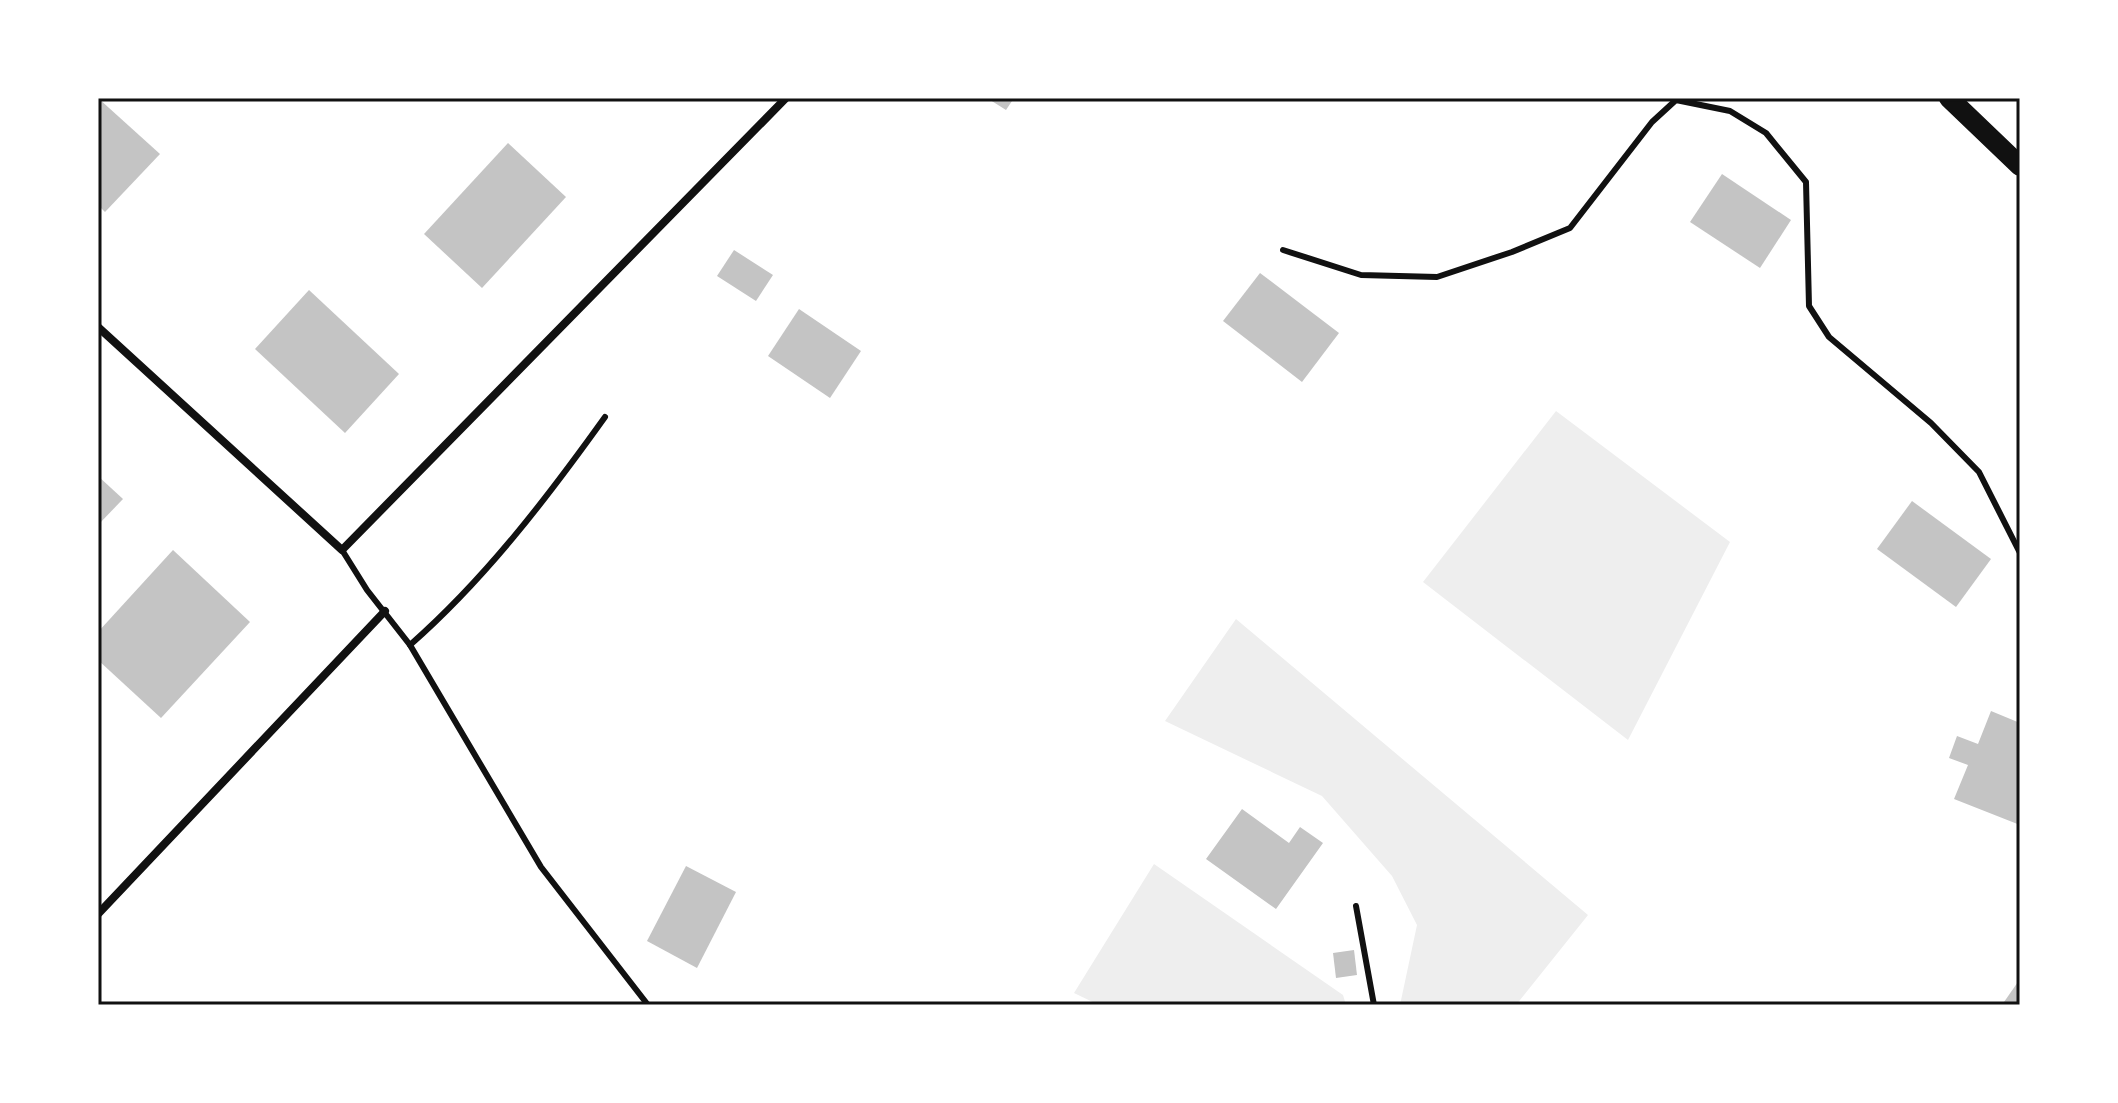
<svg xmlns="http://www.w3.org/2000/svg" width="2118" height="1103" font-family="'Nunito Sans',sans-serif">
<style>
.green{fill:#eee}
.building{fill:#c4c4c4}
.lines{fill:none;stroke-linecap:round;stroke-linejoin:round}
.service{stroke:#111;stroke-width:6}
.minor{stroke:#111;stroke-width:8}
.primary{stroke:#111;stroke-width:20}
.neatline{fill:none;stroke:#111;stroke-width:3}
</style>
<rect width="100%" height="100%" fill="#fff"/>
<g class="green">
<path d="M1556 411 1730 542 1628 740 1423 582Z"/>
<path d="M1236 619 1588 915 1516 1005H1400L1417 925 1392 876 1322 796 1165 721Z"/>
<path d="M1154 864 1343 995 1346 1005H1099L1074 993Z"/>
</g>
<g class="building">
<path d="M98 98 160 154 105 212 98 205Z"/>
<path d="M987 98H1014L1006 110Z"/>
<path d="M508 143 566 197 482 288 424 234Z"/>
<path d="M1722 174 1791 220 1760 268 1690 222Z"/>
<path d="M734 250 773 275 756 301 717 276Z"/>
<path d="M1260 273 1339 333 1302 382 1223 321Z"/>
<path d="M309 290 399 374 345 433 255 349Z"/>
<path d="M799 309 861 351 830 398 768 356Z"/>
<path d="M98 476 123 499 98 525Z"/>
<path d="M1912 501 1991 559 1956 607 1877 549Z"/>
<path d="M173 550 250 622 161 718 98 660V632Z"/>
<path d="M1991 711 2020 723V825L1954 799 1968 765 1949 758 1957 736 1978 744Z"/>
<path d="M1242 809 1289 843 1300 827 1323 843 1276 909 1206 859Z"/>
<path d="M686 866 736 892 697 968 647 941Z"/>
<path d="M1354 950 1357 975 1336 978 1333 953Z"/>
<path d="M2020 979V1005H2008L2004 1002Z"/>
</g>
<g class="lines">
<g class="service">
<path d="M1283 250 1361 275 1437 277 1512 252 1570 228 1652 122 1676 100 1730 111 1766 133 1806 182 1809 306 1829 337 1931 423 1979 472 2020 553"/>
<path d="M342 550 367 590 410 645 541 867 648 1005"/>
<path d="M410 645C485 579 547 498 605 417"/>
<path d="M1356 906 1374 1005"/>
</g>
<g class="minor">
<path d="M98 327 342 550 786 98"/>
<path d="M98 914 385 611"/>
</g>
<path class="primary" d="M1949 98 2020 166"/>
</g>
<rect width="2118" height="1103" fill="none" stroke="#ffffff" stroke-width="200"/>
<rect x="100" y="100" width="1918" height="903" class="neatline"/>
</svg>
